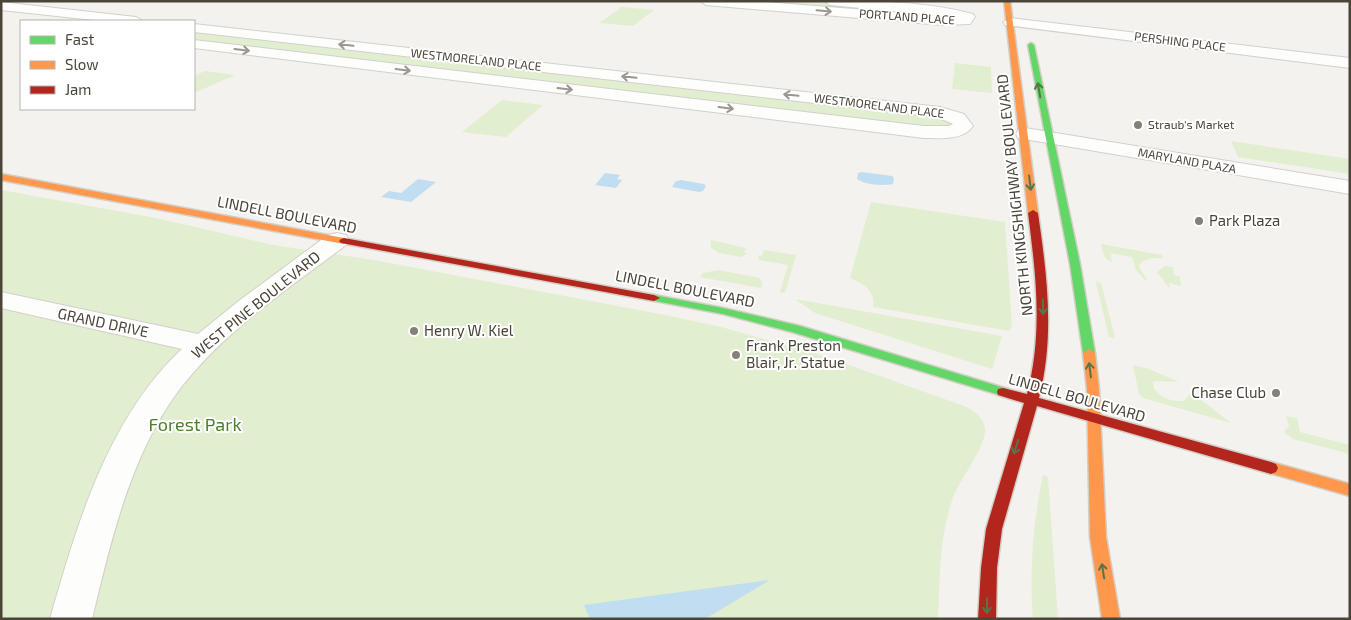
<svg xmlns="http://www.w3.org/2000/svg" width="1351" height="620" font-family="'Exo 2',sans-serif">
<style>
.green{fill:#e1eecf}
.water{fill:#c0ddf1}
.lines{fill:none;stroke-linecap:round;stroke-linejoin:round}
.street-casing{stroke:#d2d0cb;stroke-width:2}
.fast-casing{stroke:#d3cfc5;stroke-width:3}
.slow-casing{stroke:#d3cfc5;stroke-width:3}
.jam-casing{stroke:#d3cfc5;stroke-width:3}
.street{fill:#fdfdfc;fill-rule:evenodd}
.fast{fill:#63d668;fill-rule:evenodd}
.slow{fill:#ff974d;fill-rule:evenodd}
.jam{fill:#b3261e;fill-rule:evenodd}
.oneway{stroke:#9b9791}
.oneway2{stroke:#537749}
.poi-dot{fill:#868178;stroke:#fff;stroke-width:2}
.labels{text-anchor:middle;stroke-width:4;stroke-linejoin:round;paint-order:stroke}
.far-street-label{font-size:12px;fill:#4b4439;stroke:#fff}
.far-poi-label{font-size:12px;fill:#4b4439;stroke:#fff;text-anchor:start}
.street-label{font-size:15px;fill:#4b4439;stroke:#fff}
.poi-label{font-size:15px;fill:#4b4439;stroke:#fff;text-anchor:start}
.near-park-label{font-size:18px;fill:#4a7f2a;stroke:#fff}
</style>
<rect width="100%" height="100%" fill="#f4f2ee"/>
<g class="green">
<path d="M727 1H805L945 13 958 18Z"/>
<path d="M622 7 654 10 633 26 599 23Z"/>
<path d="M194 31 935 115 954 124 941 129 320 56 326 52 319 56 194 41Z"/>
<path d="M955 63 991 67 992 93 952 89Z"/>
<path d="M205 71 235 75 194 93V76Z"/>
<path d="M502 100 543 105 506 137 462 132Z"/>
<path d="M1231 141 1350 159V174L1238 157Z"/>
<path d="M1 190 156 218 273 245 374 260 660 314 721 327 821 355 964 406C975 411 985 418 985 431 985 448 958 482 952 500 939 539 940 579 938 619H1Z"/>
<path d="M871 202 1005 222 1012 325 1009 331 873 307C876 291 864 284 850 278Z"/>
<path d="M711 240 746 248 744 253H747L742 257 719 253 711 248Z"/>
<path d="M1101 244 1162 255 1163 258H1152L1141 262 1139 267 1147 280H1145L1136 270 1132 257 1110 253 1112 262C1103 259 1103 252 1101 244Z"/>
<path d="M764 250 796 255 785 293 780 292 788 265 759 260 758 255 762 256Z"/>
<path d="M1165 266 1173 267 1174 275 1180 277 1181 286 1169 283 1170 289 1157 272Z"/>
<path d="M718 270 760 278 762 283 761 288 700 277 703 273Z"/>
<path d="M1096 282 1101 283 1115 338 1109 337Z"/>
<path d="M795 299 1002 336 992 369 815 313Z"/>
<path d="M1133 365 1149 369 1179 382 1155 381 1153 383 1154 389C1161 398 1172 402 1184 401L1191 392 1231 423 1143 398 1139 394Z"/>
<path d="M1286 416 1297 418 1300 432 1350 445V454L1293 439 1284 432 1289 426Z"/>
<path d="M1043 475 1048 477 1058 619H1033C1029 570 1033 523 1043 475Z"/>
</g>
<g class="water">
<path d="M862 172 892 176 894 178 893 184C883 186 865 185 857 179L858 173Z"/>
<path d="M605 173 620 175 617 179 622 180 616 188 595 185Z"/>
<path d="M418 179 436 182 411 202 381 197 389 191 401 193Z"/>
<path d="M681 180 704 184 706 186 703 191 699 192 672 187 676 181Z"/>
<path d="M770 580 705 619H590L584 605Z"/>
</g>
<g class="lines">
<defs>
<g id="street">
<path d="M700 1H754L954 17 830 5 824 1C874 1 925 1 973 14L975 17 970 24 942 25 706 5Z"/>
<path d="M1 2 136 17 143 21H103L1 10Z"/>
<path d="M1010 18 1350 58V68L1005 25 1003 22Z"/>
<path d="M194 24 940 107 964 114 973 126C963 141 940 138 924 138L194 48V40L924 126H949L953 124 937 117 194 32Z"/>
<path d="M1025 128 1350 181V194L1018 138 1016 134 1018 130Z"/>
<path d="M337 233 346 235 349 240 346 245C289 288 226 330 182 386 131 452 111 540 92 619H50C77 524 108 418 182 349L1 308V292L198 334 240 300 328 235Z"/>
</g>
<g id="fast">
<path d="M1031 43 1034 45 1080 264 1095 353 1089 357 1083 353 1070 264 1028 45Z"/>
<path d="M654 295 723 308 800 326 1008 389 1009 392 1008 395 1003 396 792 332 723 314 650 300 648 298Z"/>
</g>
<g id="slow">
<path d="M1004 1H1010L1038 213 1033 216 1028 213Z"/>
<path d="M1 174 344 238 349 241 344 244 1 180Z"/>
<path d="M1089 349 1095 353 1099 389 1106 537 1120 619H1102L1090 537 1087 389 1083 353Z"/>
<path d="M1271 462 1350 484V496L1266 472 1264 468 1266 464Z"/>
</g>
<g id="jam">
<path d="M1033 210 1038 213C1047 275 1055 336 1039 398L1271 462 1276 464 1278 468 1276 472 1271 474 1037 406 1002 529 997 568 996 619H978L981 568 986 529 1024 403 998 395 997 392 998 389 1003 388 1027 394C1043 333 1036 275 1028 213Z"/>
<path d="M344 238 654 295 660 298 654 301 341 243 339 241 341 239Z"/>
</g>
</defs>
<use href="#street" class="street-casing"/>
<use href="#fast" class="fast-casing"/>
<use href="#slow" class="slow-casing"/>
<use href="#jam" class="jam-casing"/>
<use href="#street" class="street"/>
<use href="#fast" class="fast"/>
<use href="#slow" class="slow"/>
<use href="#jam" class="jam"/>
</g>
<defs><path id="oneway-shaft" d="M-6 0H5M1.5-3L5.5 0L1.5 3" fill="none" stroke-width="1.6" stroke-linecap="round" stroke-linejoin="round" transform="scale(1.25)"/></defs>
<g class="oneway">
<use href="#oneway-shaft" transform="translate(824 11) rotate(5)"/>
<use href="#oneway-shaft" transform="translate(346 45) rotate(-174)"/>
<use href="#oneway-shaft" transform="translate(242 50) rotate(7)"/>
<use href="#oneway-shaft" transform="translate(403 70) rotate(7)"/>
<use href="#oneway-shaft" transform="translate(629 77) rotate(-174)"/>
<use href="#oneway-shaft" transform="translate(565 89) rotate(7)"/>
<use href="#oneway-shaft" transform="translate(791 95) rotate(-174)"/>
<use href="#oneway-shaft" transform="translate(726 108) rotate(7)"/>
</g>
<g class="oneway2">
<use href="#oneway-shaft" transform="translate(1039 90) rotate(-100)"/>
<use href="#oneway-shaft" transform="translate(1030 183) rotate(83)"/>
<use href="#oneway-shaft" transform="translate(1043 307) rotate(89)"/>
<use href="#oneway-shaft" transform="translate(1090 370) rotate(-97)"/>
<use href="#oneway-shaft" transform="translate(1016 447) rotate(108)"/>
<use href="#oneway-shaft" transform="translate(1103 571) rotate(-99)"/>
<use href="#oneway-shaft" transform="translate(987 606) rotate(91)"/>
</g>
<g class="poi-dot">
<circle cx="1138" cy="125" r="5"/>
<circle cx="1199" cy="221" r="5"/>
<circle cx="414" cy="331" r="5"/>
<circle cx="736" cy="355" r="5"/>
<circle cx="1276" cy="393" r="5"/>
</g>
<g class="labels">
<g class="far-street-label">
<text transform="translate(907 17) rotate(4)" y="4">PORTLAND PLACE</text>
<text transform="translate(1180 42) rotate(7)" y="4">PERSHING PLACE</text>
<text transform="translate(476 60) rotate(6)" y="4">WESTMORELAND PLACE</text>
<text transform="translate(879 106) rotate(7)" y="4">WESTMORELAND PLACE</text>
<text transform="translate(1187 161) rotate(10)" y="4">MARYLAND PLAZA</text>
</g>
<g class="far-poi-label">
<text x="1148" y="129">Straub's Market</text>
</g>
<g class="street-label">
<text transform="translate(1015 195) rotate(-96)" y="5">NORTH KINGSHIGHWAY BOULEVARD</text>
<text transform="translate(287 215) rotate(11)" y="5">LINDELL BOULEVARD</text>
<text transform="translate(685 289) rotate(11)" y="5">LINDELL BOULEVARD</text>
<text transform="translate(256 305) rotate(-39)" y="5">WEST PINE BOULEVARD</text>
<text transform="translate(103 323) rotate(12)" y="5">GRAND DRIVE</text>
<text transform="translate(1077 398) rotate(16)" y="5">LINDELL BOULEVARD</text>
</g>
<g class="poi-label">
<text x="1209" y="226">Park Plaza</text>
<text x="424" y="336">Henry W. Kiel</text>
<text x="746" y="351">Frank Preston<tspan x="746" dy="17">Blair, Jr. Statue</tspan></text>
<text x="1266" y="398" text-anchor="end">Chase Club</text>
</g>
<g class="near-park-label">
<text x="195" y="431">Forest Park</text>
</g>
</g>
<rect width="1351" height="620" fill="none" stroke="#4b4439" stroke-width="5"/>
<rect x="20" y="20" width="175" height="90" fill="#ffffff" stroke="#b7b4b0"/>
<rect x="30" y="36" width="25" height="8" fill="#63d668" stroke="#b7b4b0"/>
<text x="65" y="45" font-size="15" fill="#4b4439">Fast</text>
<rect x="30" y="61" width="25" height="8" fill="#ff974d" stroke="#b7b4b0"/>
<text x="65" y="70" font-size="15" fill="#4b4439">Slow</text>
<rect x="30" y="86" width="25" height="8" fill="#b3261e" stroke="#b7b4b0"/>
<text x="65" y="95" font-size="15" fill="#4b4439">Jam</text>
</svg>
